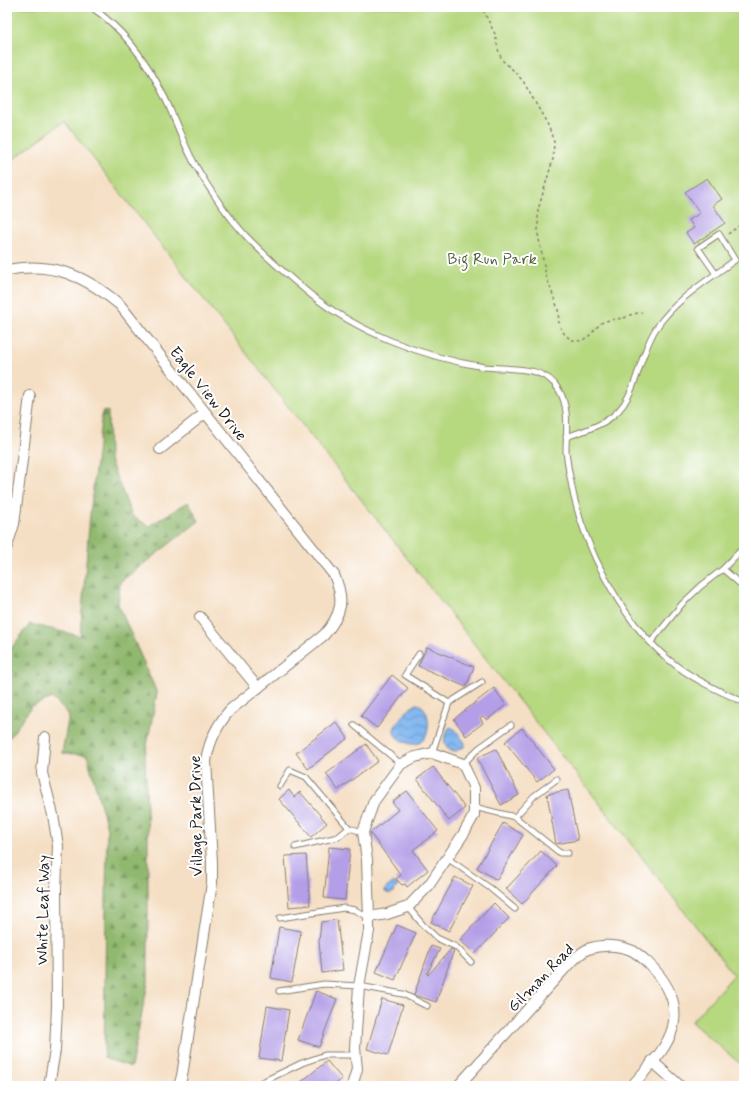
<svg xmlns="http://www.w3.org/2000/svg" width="751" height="1093" font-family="Mynerve,sans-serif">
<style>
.forest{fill:url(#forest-firs);stroke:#566a45}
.park{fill:#b6d87f;stroke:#697a4e}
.water{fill:url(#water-waves);stroke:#4f6a86}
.building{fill:#b39ee7}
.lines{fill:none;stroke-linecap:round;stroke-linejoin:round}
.lane-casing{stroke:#887e70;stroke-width:7}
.street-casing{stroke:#887e70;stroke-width:12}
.path{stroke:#887e70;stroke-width:1.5;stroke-dasharray:3 3;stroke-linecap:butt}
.lane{stroke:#fff;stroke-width:5}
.street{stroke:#fff;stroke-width:10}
.labels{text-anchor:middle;stroke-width:4;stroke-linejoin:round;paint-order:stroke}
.park-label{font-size:16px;fill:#525e3f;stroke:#fff}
.street-label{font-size:16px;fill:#1c1c1c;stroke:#fff}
</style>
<defs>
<pattern id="forest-firs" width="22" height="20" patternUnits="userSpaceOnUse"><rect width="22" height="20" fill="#90b86e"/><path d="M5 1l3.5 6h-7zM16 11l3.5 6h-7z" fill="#75955a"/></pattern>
<pattern id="water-waves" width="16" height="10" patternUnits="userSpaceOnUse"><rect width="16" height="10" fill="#82b7f0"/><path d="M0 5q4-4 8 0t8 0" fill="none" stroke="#6a94c2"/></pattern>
</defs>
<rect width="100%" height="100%" fill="#fff"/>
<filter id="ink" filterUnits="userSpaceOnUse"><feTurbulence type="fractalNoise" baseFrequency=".025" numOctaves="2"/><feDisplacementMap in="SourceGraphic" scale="8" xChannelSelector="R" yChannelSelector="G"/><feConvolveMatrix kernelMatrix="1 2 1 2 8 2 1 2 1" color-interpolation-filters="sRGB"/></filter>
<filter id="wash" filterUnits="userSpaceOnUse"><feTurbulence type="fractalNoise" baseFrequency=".012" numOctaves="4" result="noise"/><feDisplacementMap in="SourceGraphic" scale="16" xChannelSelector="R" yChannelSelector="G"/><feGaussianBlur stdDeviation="0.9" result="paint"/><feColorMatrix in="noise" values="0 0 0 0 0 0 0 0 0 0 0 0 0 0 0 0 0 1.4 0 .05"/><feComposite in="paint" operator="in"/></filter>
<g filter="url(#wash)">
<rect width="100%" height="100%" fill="#f5dfc4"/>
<g class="forest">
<path d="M108 411 109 458 132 516 149 526 188 502 199 521 120 582 118 604 157 693 145 756 148 837V983L131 1067 104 1058 107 828 87 755 62 753 69 715 52 698 32 706 7 741V656L12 647 30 624 80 636 90 514 102 412Z"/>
<path d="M7 847 11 857 7 911Z"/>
</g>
<path class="park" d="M7 7H744V1067L691 1022 734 975 64 121 7 164Z"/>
<g class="water">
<path d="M417 704C435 707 432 755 405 742 401 741 395 736 394 732 393 723 410 707 417 704Z"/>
<path d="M450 727 456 730 465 743 464 747 454 752C442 748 442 736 450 727Z"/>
<path d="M394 882 398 885 394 892 390 894 385 892V889Z"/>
</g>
<g id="blocks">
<g class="building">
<path d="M707 178 722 199 713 205 725 223 694 244 686 233 694 228 689 220 700 213 685 192Z"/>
<path d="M427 647 474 667 466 687 418 666Z"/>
<path d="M392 675 408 688 377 728 361 716Z"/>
<path d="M494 688 506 705 487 720 483 716 480 718 483 723 466 736 454 719Z"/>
<path d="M336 722 348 738 308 769 296 753Z"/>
<path d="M522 728 554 769 537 782 505 742Z"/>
<path d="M366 744 378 761 338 790 326 774Z"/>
<path d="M496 749 519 795 501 805 477 758Z"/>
<path d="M433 767 465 808 449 821 417 779Z"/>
<path d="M289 790 294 797 300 792 327 823 311 837 279 799Z"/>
<path d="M568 790 578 840 556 844 547 794Z"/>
<path d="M407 791 438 831 413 850 428 870 407 887 405 884 402 885 396 879 401 875 370 833 398 810 392 802Z"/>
<path d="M503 823 523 835 497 880 477 868Z"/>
<path d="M329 847 350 849 345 900 324 898Z"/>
<path d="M541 851 557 866 522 904 506 889Z"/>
<path d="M306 855 310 905 289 907 285 856Z"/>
<path d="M455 877 473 886 449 931 431 922Z"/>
<path d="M494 903 509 918 475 954 460 940Z"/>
<path d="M337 920 343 970 322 973 319 942 321 922Z"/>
<path d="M397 925 416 933 395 980 376 972Z"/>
<path d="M279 927 301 931 292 982 271 978Z"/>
<path d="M431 946 440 949 427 974 428 975 451 949 454 950 436 1002 414 995Z"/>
<path d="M316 991 337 999 319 1047 298 1040Z"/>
<path d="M382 999 403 1005 388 1055 367 1049Z"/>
<path d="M267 1006 289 1010 281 1061 259 1058Z"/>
<path d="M327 1061 342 1079 333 1086H296Z"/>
</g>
</g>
</g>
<g filter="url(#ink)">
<use href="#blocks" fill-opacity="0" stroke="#887e70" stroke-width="1"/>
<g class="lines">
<defs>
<g id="lane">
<path d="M91 7C124 29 148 63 165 98 176 121 184 146 197 168 211 192 227 215 245 235 265 256 288 276 310 294 359 333 423 357 484 367 510 370 544 364 559 390 570 408 566 432 566 451 567 460 568 468 570 477 580 540 619 618 668 659 690 678 718 691 744 702"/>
<path d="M566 437C590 429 616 422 628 397 634 386 638 372 642 360 646 349 650 337 657 327 677 298 707 281 735 260L719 234 698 248 716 274"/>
<path d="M723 569 739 583H744"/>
<path d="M651 642 682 604 701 586 723 569 744 547"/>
<path d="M419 654 405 675 449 703"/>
<path d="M354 725 401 764"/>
<path d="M432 753 449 703 482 682"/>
<path d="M463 764 479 748 511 725"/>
<path d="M280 786 290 770 306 777 349 828 363 832"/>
<path d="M474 807 515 817 560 853H568"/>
<path d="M515 817 534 796 557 779"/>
<path d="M295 847 338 837 349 828"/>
<path d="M447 858 490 888 515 909"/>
<path d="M408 907 423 925 437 938 456 947 471 962"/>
<path d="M280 918 344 908 355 910 368 917"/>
<path d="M279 991 324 984 359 986 403 994 427 1006"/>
<path d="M258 1084 302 1063 325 1055H356"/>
</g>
<g id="street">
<path d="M7 270C52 261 86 276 120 305L334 575C345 600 342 614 324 635L230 710C217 725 209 741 206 761L212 862V883L182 1076 179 1086"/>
<path d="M160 449 205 413"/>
<path d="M7 546 14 524 30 396"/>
<path d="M200 617 258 688"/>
<path d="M45 737 42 773 53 815 58 846 56 889 57 1006 55 1050 49 1086"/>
<path d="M652 1061 680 1086"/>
<path d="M352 1086 357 1069 355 1048 359 986 369 931V917L367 860 363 832 374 801 401 764 415 757 432 753 463 764 474 788V815L464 833 429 885 408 907 387 914 369 917"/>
<path d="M458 1086 569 964C575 959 581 952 588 949 602 944 620 945 633 951 638 954 643 958 647 962 665 979 679 1001 673 1027 667 1050 647 1068 632 1086"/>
</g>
</defs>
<use href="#lane" class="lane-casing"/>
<use href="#street" class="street-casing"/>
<g class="path">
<path d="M478 7 483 10 495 34 499 53 503 61 512 69 523 81 548 125 554 142 553 159 538 210V234L546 276 558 309 559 325 565 335 572 340 581 341 588 337 601 323 609 320 624 318 630 315 642 312"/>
<path d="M728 234 744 222"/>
</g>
<use href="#lane" class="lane"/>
<use href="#street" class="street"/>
</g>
</g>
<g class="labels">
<g class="park-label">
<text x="492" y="264">Big Run Park</text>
</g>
<g class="street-label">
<text transform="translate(209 393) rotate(52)" y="6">Eagle View Drive</text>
<text transform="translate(195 816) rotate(-91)" y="6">Village Park Drive</text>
<text transform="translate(42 910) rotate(-89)" y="6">White Leaf Way</text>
<text transform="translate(540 977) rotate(-46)" y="6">Gilman Road</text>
</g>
</g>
<rect width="751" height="1093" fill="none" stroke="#fff" stroke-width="24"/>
</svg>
